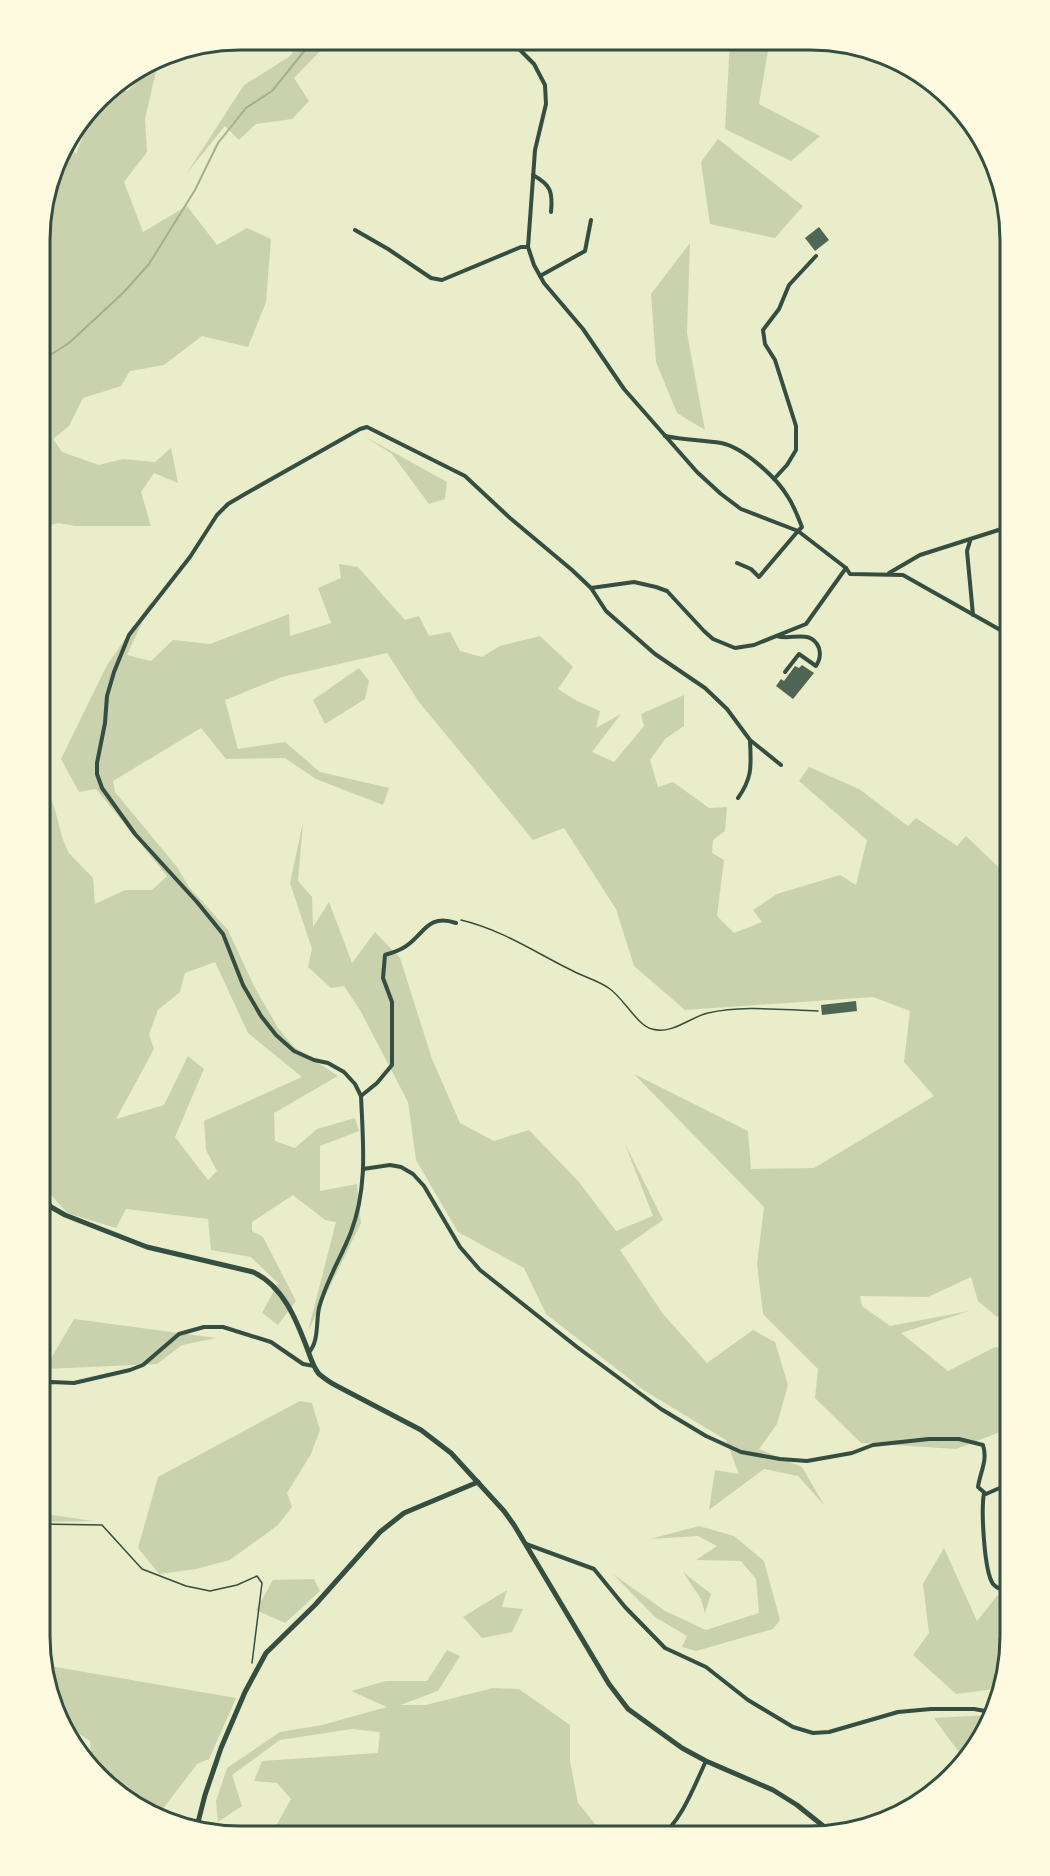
<svg xmlns="http://www.w3.org/2000/svg" width="1050" height="1876" font-family="'PT Sans',sans-serif">
<style>
.green{fill:#cad2ad;fill-rule:evenodd}
.lines{fill:none;stroke-linecap:round;stroke-linejoin:round}
.stream{stroke:#a3b18a;stroke-width:2}
.building{fill:#4f6655}
.path{stroke:#344e41;stroke-width:1.5}
.minor{stroke:#344e41;stroke-width:4}
.tertiary{stroke:#344e41;stroke-width:5}
.rim{fill:none;stroke:#344e41;stroke-width:3}
</style>
<rect width="100%" height="100%" fill="#e9edc9"/>
<g class="green">
<path d="M304 39 331 40 294 78 309 101 292 119 256 124 239 140 225 126 187 173 244 85 289 57Z"/>
<path d="M730 42H790L768 51 759 104 820 136 791 161 725 129Z"/>
<path d="M159 58 145 119 147 152 124 182 143 232 187 206 217 245 247 228 271 239 266 302 248 347 202 336 164 365 130 371 121 386 83 398 69 426 53 439 62 452 99 465 123 459 155 462 171 448 178 483 154 473 141 492 151 526H75L58 523 40 528 41 214 60 151 67 141 76 154 95 105 106 90 128 91Z"/>
<path d="M718 139 803 206 775 238 710 224 701 162Z"/>
<path d="M690 243 687 333 705 430 677 413 656 362 651 294Z"/>
<path d="M364 436 447 482 445 499 429 504 392 454Z"/>
<path d="M339 564 358 567 405 620 419 616 429 636 450 632 460 651 482 657 500 646 540 636 573 667 558 689 577 701 600 711 596 728 621 714 592 752 614 762 644 726 641 714 684 695V726L665 739 650 760 658 787 673 782 709 808 727 807 725 831 713 840 712 853 724 860 717 916 734 933 762 922 753 910 777 894 840 875 856 885 867 840 799 781 809 767 859 789 908 826 916 818 957 846 966 836 1011 879V1306L997 1317 978 1301 971 1277 928 1297 860 1296 862 1306 890 1326 969 1311 901 1333 948 1371 995 1347 1011 1350V1434L1000 1432 956 1449 861 1443 815 1398 818 1369 763 1314 757 1264 764 1207 634 1074 748 1131 751 1169 814 1168 934 1096 904 1062 910 1011 873 997 685 1010 634 966 616 909 564 828 533 840 419 702 387 653 282 677 225 700 238 749 285 742 320 772 389 788 383 805 316 779 285 758 226 759 201 728 113 781 115 792 177 867 189 887 228 930 254 986 278 1028 294 1047 338 1076 274 1113 275 1141 295 1148 317 1129 355 1118 359 1131 320 1146V1191L357 1184 361 1223 308 1331 336 1222 325 1220 293 1195 252 1222V1231L263 1237 296 1301 278 1325 262 1313 278 1283 251 1257 211 1250 208 1219 126 1209 116 1228 67 1213 44 1187 40 1175V1138L50 1123 40 1107V783L46 784 55 810 62 837 68 852 93 878 95 904 125 890H152L167 876 96 789 79 792 61 759 107 665 153 599 127 655 151 661 173 640 210 644 289 614 290 636 331 623 318 588 341 578ZM215 962 248 1033 302 1077 204 1121 206 1150 217 1171 208 1180 175 1137 204 1069 188 1056 164 1105 116 1119 154 1049 149 1034 158 1010 180 992 185 973Z"/>
<path d="M359 668 369 681 365 699 325 724 313 700Z"/>
<path d="M303 822 298 881 312 897 313 927 329 902 352 963 375 932 400 958 432 1059 460 1123 494 1141 529 1130 579 1182 616 1231 653 1216 624 1142 663 1220 620 1250 663 1314 707 1363 753 1330 775 1342 788 1385 777 1424 759 1449 802 1467 824 1505 798 1476 764 1469 709 1510 715 1470 739 1474 726 1440 645 1391 546 1314 524 1268 458 1232 416 1160 408 1102 360 1010 344 986 331 988 308 967 312 949 290 883Z"/>
<path d="M74 1319 216 1338 182 1345 157 1364 45 1369Z"/>
<path d="M300 1401 312 1403 320 1430 311 1454 287 1493 292 1507 278 1525 230 1560 196 1569 159 1574 138 1548 158 1477Z"/>
<path d="M39 1513 93 1521 39 1522Z"/>
<path d="M699 1526 734 1536 764 1561 780 1620 773 1629 696 1651 682 1647 687 1636 655 1617 613 1574 665 1611 706 1630 759 1613 756 1579 741 1561 696 1560 717 1546 698 1536 650 1539Z"/>
<path d="M944 1548 977 1621 997 1596 1011 1594V1650L1002 1688 956 1694 913 1655 929 1633 923 1584Z"/>
<path d="M683 1572 711 1594 705 1613 701 1599Z"/>
<path d="M314 1579 320 1591 285 1623 256 1610 273 1580Z"/>
<path d="M507 1590 502 1607 523 1609 512 1632 482 1638 463 1617Z"/>
<path d="M447 1650 460 1656 438 1691 400 1705H426L493 1688 519 1689 570 1725V1761L578 1803 605 1836 271 1835 291 1799 277 1783 254 1781 262 1761 378 1753 380 1732 352 1729 280 1740 232 1775 242 1806 218 1822 216 1801 227 1768 280 1732 322 1725 387 1707 351 1691 386 1681H427Z"/>
<path d="M44 1665 236 1698 209 1759 197 1764 156 1818 109 1788 110 1781C91 1774 92 1759 90 1741L65 1724 50 1701V1684L47 1683Z"/>
<path d="M989 1715 993 1718 966 1762 934 1718Z"/>
</g>
<g class="lines">
<path class="stream" d="M41 361 69 343 123 293 149 264 195 190 218 143 246 108 272 91 314 39"/>
</g>
<g class="building">
<path d="M819 227 829 240 815 251 805 238Z"/>
<path d="M802 665 814 673 793 699 776 686 781 679 784 681 795 666 799 668Z"/>
<path d="M856 1001 857 1011 822 1015 821 1005Z"/>
</g>
<g class="lines">
<g class="path">
<path d="M461 920C503 930 536 953 573 971 586 978 598 980 610 989 624 999 638 1026 652 1029 672 1035 690 1017 708 1013 744 1005 782 1010 818 1011"/>
<path d="M39 1524 102 1525 142 1569 186 1586 210 1591 237 1585 257 1576 262 1583 252 1663"/>
</g>
<g class="minor">
<path d="M511 41 534 64 545 85 546 104 535 150 528 247 534 265 544 283 583 329 624 389 697 472 721 494 741 509 798 531 846 568 850 574 903 575 1011 636"/>
<path d="M533 175C551 185 553 192 551 212"/>
<path d="M355 230 388 249 431 278 442 280 521 247H528"/>
<path d="M540 276 585 251 591 220"/>
<path d="M665 436C684 440 702 440 721 443 743 447 777 478 788 497 794 506 798 517 802 527L798 531 759 577 751 569 737 563"/>
<path d="M774 479 787 465 796 450V426L775 360 765 344 763 330 779 309 789 285 816 256"/>
<path d="M970 541 967 551 973 615"/>
<path d="M889 573 920 555 1011 526"/>
<path d="M591 588 634 582 656 587 667 591 704 631 713 639 735 648 754 645 806 624 846 568"/>
<path d="M777 636C791 641 811 628 819 648 821 655 820 660 816 666L799 654 785 672"/>
<path d="M738 798C753 777 751 765 750 741"/>
<path d="M361 1096 377 1083 392 1065V1002L383 978 385 955C391 953 398 951 403 948 424 936 426 913 456 923"/>
<path d="M363 1169 390 1165 401 1167 413 1174 424 1186 460 1247 480 1270 577 1347 661 1409 706 1436 741 1452 780 1459 807 1461 852 1453 873 1445 929 1439H959L983 1445C988 1461 980 1472 978 1487L986 1494 1011 1483"/>
<path d="M309 1352C319 1342 316 1321 319 1308 326 1281 341 1258 351 1232 368 1187 363 1143 361 1096L355 1084 344 1072 328 1063 314 1060 294 1051 276 1035 261 1016 243 985 223 934 197 902 135 834 102 788 97 774V763L105 723 107 696 114 672 129 635 190 557 217 515 228 504 245 494 360 429 367 427 465 476 510 518 572 570 591 588 606 611 655 654 705 688 727 709 750 740 781 765"/>
<path d="M39 1386 51 1382 74 1383 130 1370 143 1365 179 1334 204 1327H223L271 1342 303 1364 314 1366"/>
<path d="M984 1493C981 1510 984 1571 993 1584 997 1589 1004 1590 1011 1591"/>
<path d="M526 1544 594 1569 625 1607 665 1648 706 1667 748 1700 793 1727 813 1733 829 1732 898 1712 931 1709H974L996 1713"/>
<path d="M659 1837C681 1823 695 1784 706 1761"/>
</g>
<g class="tertiary">
<path d="M40 1193 51 1207 65 1215 147 1247 253 1272C283 1286 296 1319 307 1348 310 1356 313 1367 319 1374 324 1378 329 1382 335 1385L421 1430 451 1453 504 1511 514 1525 609 1684 628 1709 682 1748 706 1761 773 1790 797 1805 832 1833"/>
<path d="M196 1830 205 1795 221 1748 245 1692 266 1653 315 1605 380 1532 404 1513 478 1482"/>
</g>
</g>
<path d="M0 0H1050V1876H0ZM240 50H810A190 190 0 0 1 1000 240V1636A190 190 0 0 1 810 1826H240A190 190 0 0 1 50 1636V240A190 190 0 0 1 240 50Z" fill="#fefae0" fill-rule="evenodd"/>
<path class="rim" d="M240 50H810A190 190 0 0 1 1000 240V1636A190 190 0 0 1 810 1826H240A190 190 0 0 1 50 1636V240A190 190 0 0 1 240 50Z"/>
</svg>
